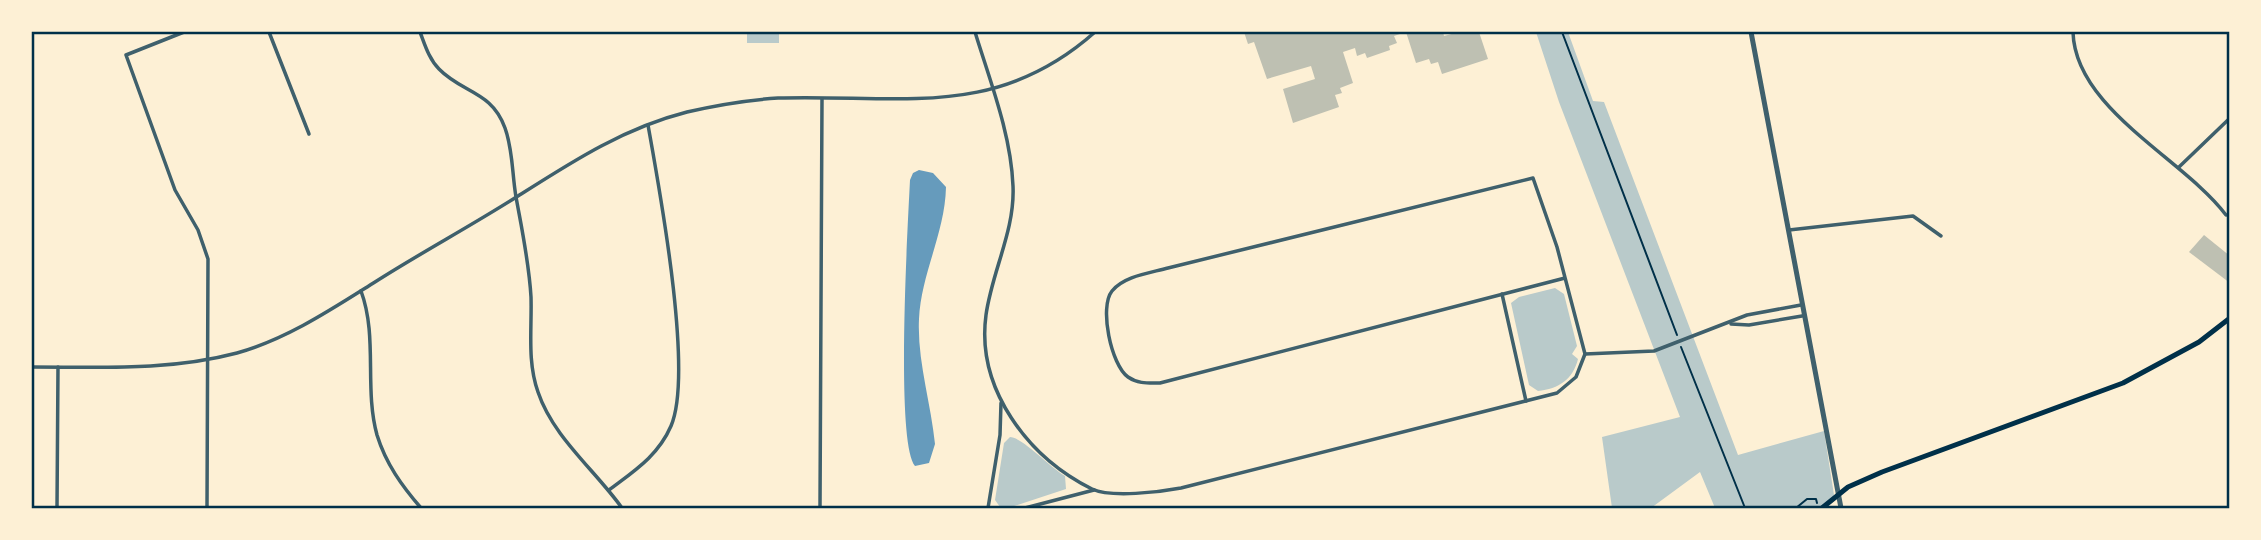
<svg xmlns="http://www.w3.org/2000/svg" width="2261" height="540" font-family="'IBM Plex Serif',serif">
<style>
.green{fill:#b9caca}
.water{fill:#669bbc}
.building{fill:#bec0b2}
.lines{fill:none;stroke-linecap:round;stroke-linejoin:round}
.path{stroke:#003049;stroke-width:2}
.minor{stroke:#3f606c;stroke-width:3.5}
.tertiary{stroke:#3f606c;stroke-width:5}
.secondary{stroke:#003049;stroke-width:5}
.neatline{fill:none;stroke:#003049;stroke-width:2.5}
</style>
<rect width="100%" height="100%" fill="#fdf0d5"/>
<g class="green">
<rect x="747" y="32" width="32" height="11"/>
<path d="M1536 32H1568L1593 101 1604 102 1738 455 1824 431 1834 495 1824 508H1715L1700 472 1651 508H1612L1602 437 1680 417 1559 102Z"/>
<path d="M1555 288 1564 294 1577 346 1572 354 1578 359C1573 379 1559 389 1538 391L1529 385 1511 303 1519 297Z"/>
<path d="M1010 437C1022 437 1051 468 1065 476L1066 489 1008 508 1000 507 995 500 1004 443Z"/>
</g>
<path class="water" d="M919 170 933 173 946 187C945 233 921 274 919 319 917 360 931 403 935 444L929 463 915 466C895 442 908 223 910 180L913 173Z"/>
<g class="building">
<path d="M1244 32H1406L1394 36 1397 43 1389 46 1390 50 1367 58 1365 53 1357 56 1355 48 1343 52 1353 83 1340 88 1342 93 1335 95 1339 107 1293 123 1283 89 1315 79 1311 66 1267 79 1254 42 1248 44Z"/>
<path d="M1406 32H1443L1444 36 1459 32H1479L1488 59 1442 74 1438 62 1431 64 1429 59 1416 63Z"/>
<path d="M2204 235 2230 256V283L2189 252Z"/>
</g>
<g class="lines">
<g class="path">
<path d="M1562 32 1677 335"/>
<path d="M1681 347 1745 508"/>
<path d="M1796 508 1807 499H1816L1817 503"/>
</g>
<g class="minor">
<path d="M184 32 126 55 175 190 198 230 208 259 207 508"/>
<path d="M269 32 309 134"/>
<path d="M420 32C425 45 429 59 439 69 462 93 492 91 505 128 513 150 512 174 516 197 522 230 529 262 531 297 532 329 527 361 538 392 553 437 595 470 622 508"/>
<path d="M975 32C990 81 1011 134 1013 186 1015 231 992 271 986 315 976 389 1028 457 1092 489 1111 498 1160 492 1181 488L1557 393 1576 377 1585 354 1557 247 1533 178 1168 268C1150 273 1124 276 1112 291 1099 307 1111 365 1128 377 1138 384 1148 383 1160 383L1565 278"/>
<path d="M2073 32C2075 109 2184 159 2226 215"/>
<path d="M2179 167 2230 118"/>
<path d="M1789 230 1913 216 1941 236"/>
<path d="M361 291C378 337 364 388 377 435 386 464 402 486 421 508"/>
<path d="M1502 294 1526 401"/>
<path d="M1731 324 1749 325 1802 316"/>
<path d="M1585 354 1654 351 1747 315 1801 305"/>
<path d="M32 367C101 367 169 371 237 353 287 339 332 309 375 282 422 252 471 226 518 196 573 161 624 128 687 112 717 105 748 100 778 98 899 94 995 121 1095 32"/>
<path d="M609 490C634 471 658 456 671 426 694 373 659 187 648 125"/>
<path d="M57 508 58 367"/>
<path d="M820 508 822 99"/>
<path d="M988 508 1000 435 1001 403"/>
<path d="M1025 508 1094 490"/>
</g>
<path class="tertiary" d="M1751 32 1841 508"/>
<path class="secondary" d="M1822 508 1848 487 1882 472 2123 383 2199 342 2230 318"/>
</g>
<rect width="2261" height="540" fill="none" stroke="#fdf0d5" stroke-width="66"/>
<rect x="33" y="33" width="2195" height="474" class="neatline"/>
</svg>
